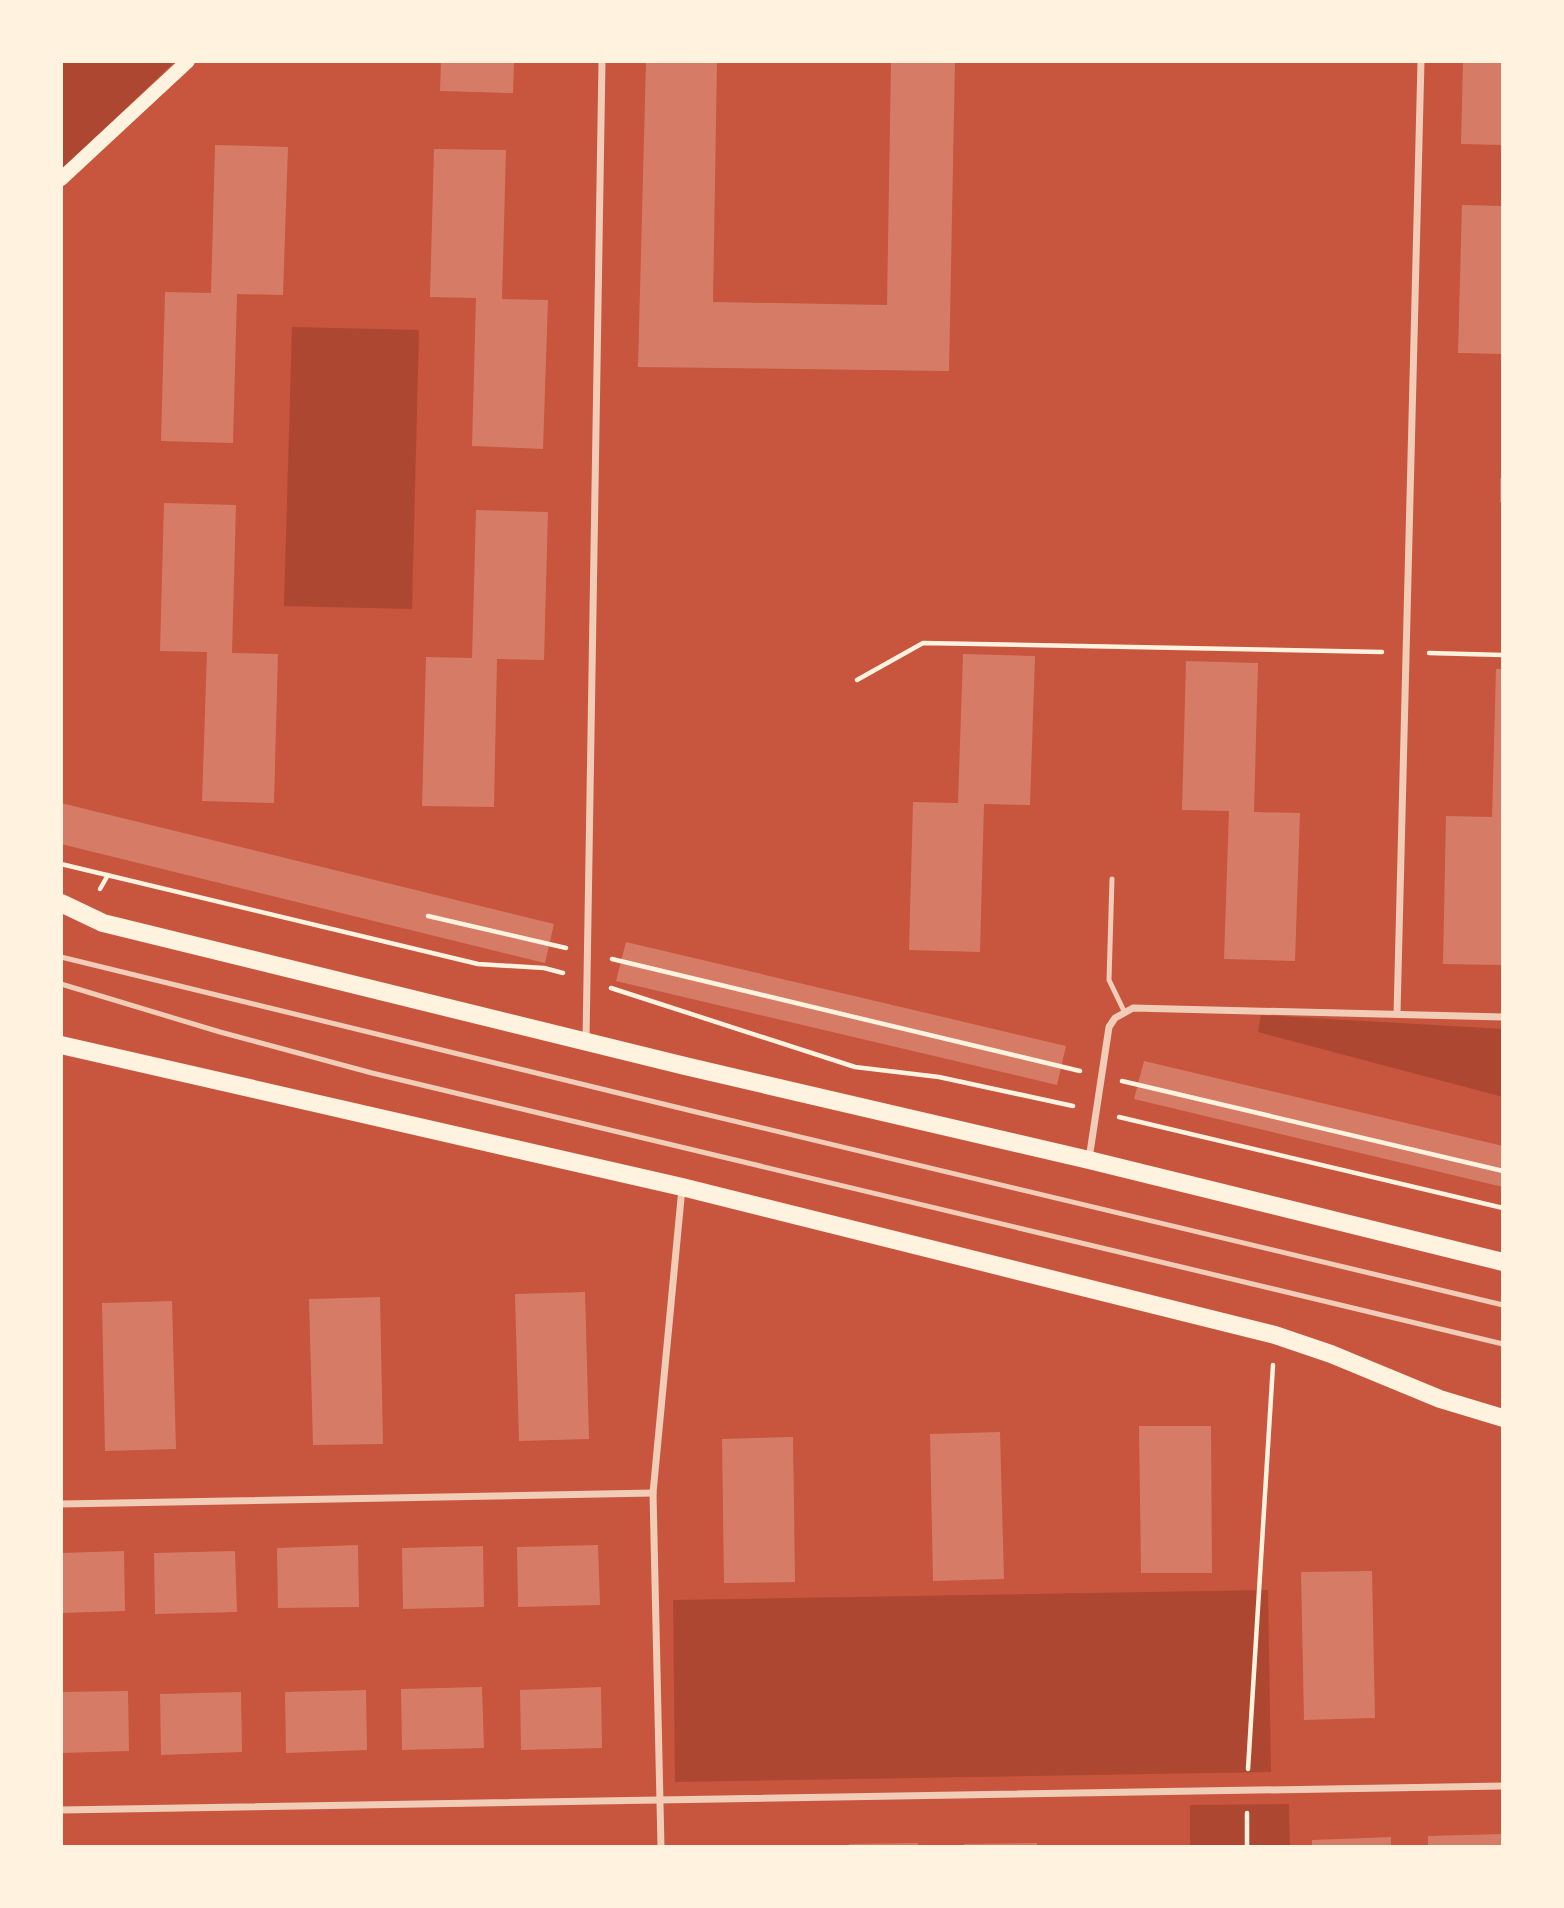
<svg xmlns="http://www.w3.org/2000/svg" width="1564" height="1908" font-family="'Noto Serif',serif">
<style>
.green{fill:#ae4732}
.building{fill:#d67c66}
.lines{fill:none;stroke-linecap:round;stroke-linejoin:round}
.path{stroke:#fff3e0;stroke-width:4.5}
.service{stroke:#f1ccb7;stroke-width:5}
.minor{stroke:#f1ccb7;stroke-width:7}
.secondary{stroke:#fff3e0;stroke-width:14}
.primary{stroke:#fff3e0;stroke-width:18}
</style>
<rect width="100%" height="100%" fill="#c8553d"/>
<g class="green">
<path d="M61 61H175L61 171Z"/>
<path d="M292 327 419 330 412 609 284 606Z"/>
<path d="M1261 1015 1503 1029V1097L1258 1032Z"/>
<path d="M1268 1590 1271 1772 675 1782 673 1600Z"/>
<path d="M1289 1804 1290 1847H1190V1805Z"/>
</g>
<g class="building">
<path d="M441 61H514L513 93 440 91Z"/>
<path d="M646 61H717L713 302 887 305 891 61H955L949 371 638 367Z"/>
<path d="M1463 61H1503V145L1461 144Z"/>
<path d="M215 145 288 147 283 295 237 294 233 443 161 441 165 292 211 293Z"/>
<path d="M434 149 506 150 502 299 548 300 543 449 472 446 476 298 430 297Z"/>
<path d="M1462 205 1503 206V354L1458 353Z"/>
<rect x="1500" y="478" width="3" height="24"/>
<path d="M164 503 236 505 232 653 278 654 274 803 202 801 207 652 160 651Z"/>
<path d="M476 510 548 512 544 660 497 659 494 807 422 806 426 657 472 658Z"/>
<path d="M963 654 1035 656 1030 805 984 804 980 952 909 950 913 802 958 803Z"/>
<path d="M1186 661 1258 663 1254 812 1300 813 1295 961 1224 959 1229 811 1182 810Z"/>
<path d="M1496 669H1503V965L1443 964 1446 816 1492 817Z"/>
<path d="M61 803 554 924 545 963 61 844Z"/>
<path d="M626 942 1066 1046 1057 1085 616 981Z"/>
<path d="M1144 1061 1503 1146V1187L1134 1099Z"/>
<path d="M585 1292 589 1439 519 1441 515 1294Z"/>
<path d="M380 1297 383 1444 313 1445 309 1299Z"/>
<path d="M172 1301 176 1449 105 1451 102 1303Z"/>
<path d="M1139 1426H1211L1212 1573H1141Z"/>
<path d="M1000 1432 1004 1579 933 1581 930 1434Z"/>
<path d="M793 1437 795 1582 724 1583 722 1439Z"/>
<path d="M358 1545 359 1607 278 1608 277 1548Z"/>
<path d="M598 1545 600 1605 518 1607 517 1547Z"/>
<path d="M483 1546 484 1607 403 1609 402 1548Z"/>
<path d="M124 1551 125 1611 61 1613V1553Z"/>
<path d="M235 1551 237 1612 155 1614 154 1553Z"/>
<path d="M1372 1571 1375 1718 1304 1720 1301 1572Z"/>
<path d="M482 1687 484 1748 402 1750 401 1689Z"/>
<path d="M601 1687 602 1748 521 1750 520 1690Z"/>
<path d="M366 1690 367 1750 286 1753 285 1692Z"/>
<path d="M128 1691 129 1751 61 1753V1692Z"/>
<path d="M241 1692 242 1752 161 1755 160 1694Z"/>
<path d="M1503 1834V1847H1428V1836Z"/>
<path d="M1391 1837V1847H1312V1840Z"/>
<path d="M918 1843V1847H849V1844Z"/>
<path d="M1037 1843V1847H964V1844Z"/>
</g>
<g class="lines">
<g class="path">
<path d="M1429 653 1503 655"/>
<path d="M857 680 923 643 1382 652"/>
<path d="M61 864 478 964 544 968 563 973"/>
<path d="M100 889 108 875"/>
<path d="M428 916 566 948"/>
<path d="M612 959 1080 1071"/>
<path d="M611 988 855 1067 939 1077 1073 1106"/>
<path d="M1122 1081 1503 1171"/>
<path d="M1119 1117 1503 1208"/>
<path d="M1248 1769 1273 1365"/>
<path d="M1247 1813V1847"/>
</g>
<g class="service">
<path d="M1112 879 1109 980 1124 1011"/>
<path d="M61 957 692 1111 1503 1305"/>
<path d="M61 984 220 1032 372 1073 1503 1344"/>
</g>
<g class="minor">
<path d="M1397 1014 1421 61"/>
<path d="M586 1040 602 61"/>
<path d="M1089 1159 1109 1027 1115 1018 1133 1008 1503 1017"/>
<path d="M61 1504 653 1493"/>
<path d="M61 1810 1503 1786"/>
<path d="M661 1847 653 1493 682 1188"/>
</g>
<path class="secondary" d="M61 179 188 61"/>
<g class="primary">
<path d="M61 903 103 923 685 1066 1089 1160 1503 1262"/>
<path d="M61 1045 682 1187 1275 1335 1331 1354 1440 1399 1503 1418"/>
</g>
</g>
<rect width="1564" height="1908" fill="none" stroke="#fff3e0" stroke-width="126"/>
</svg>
